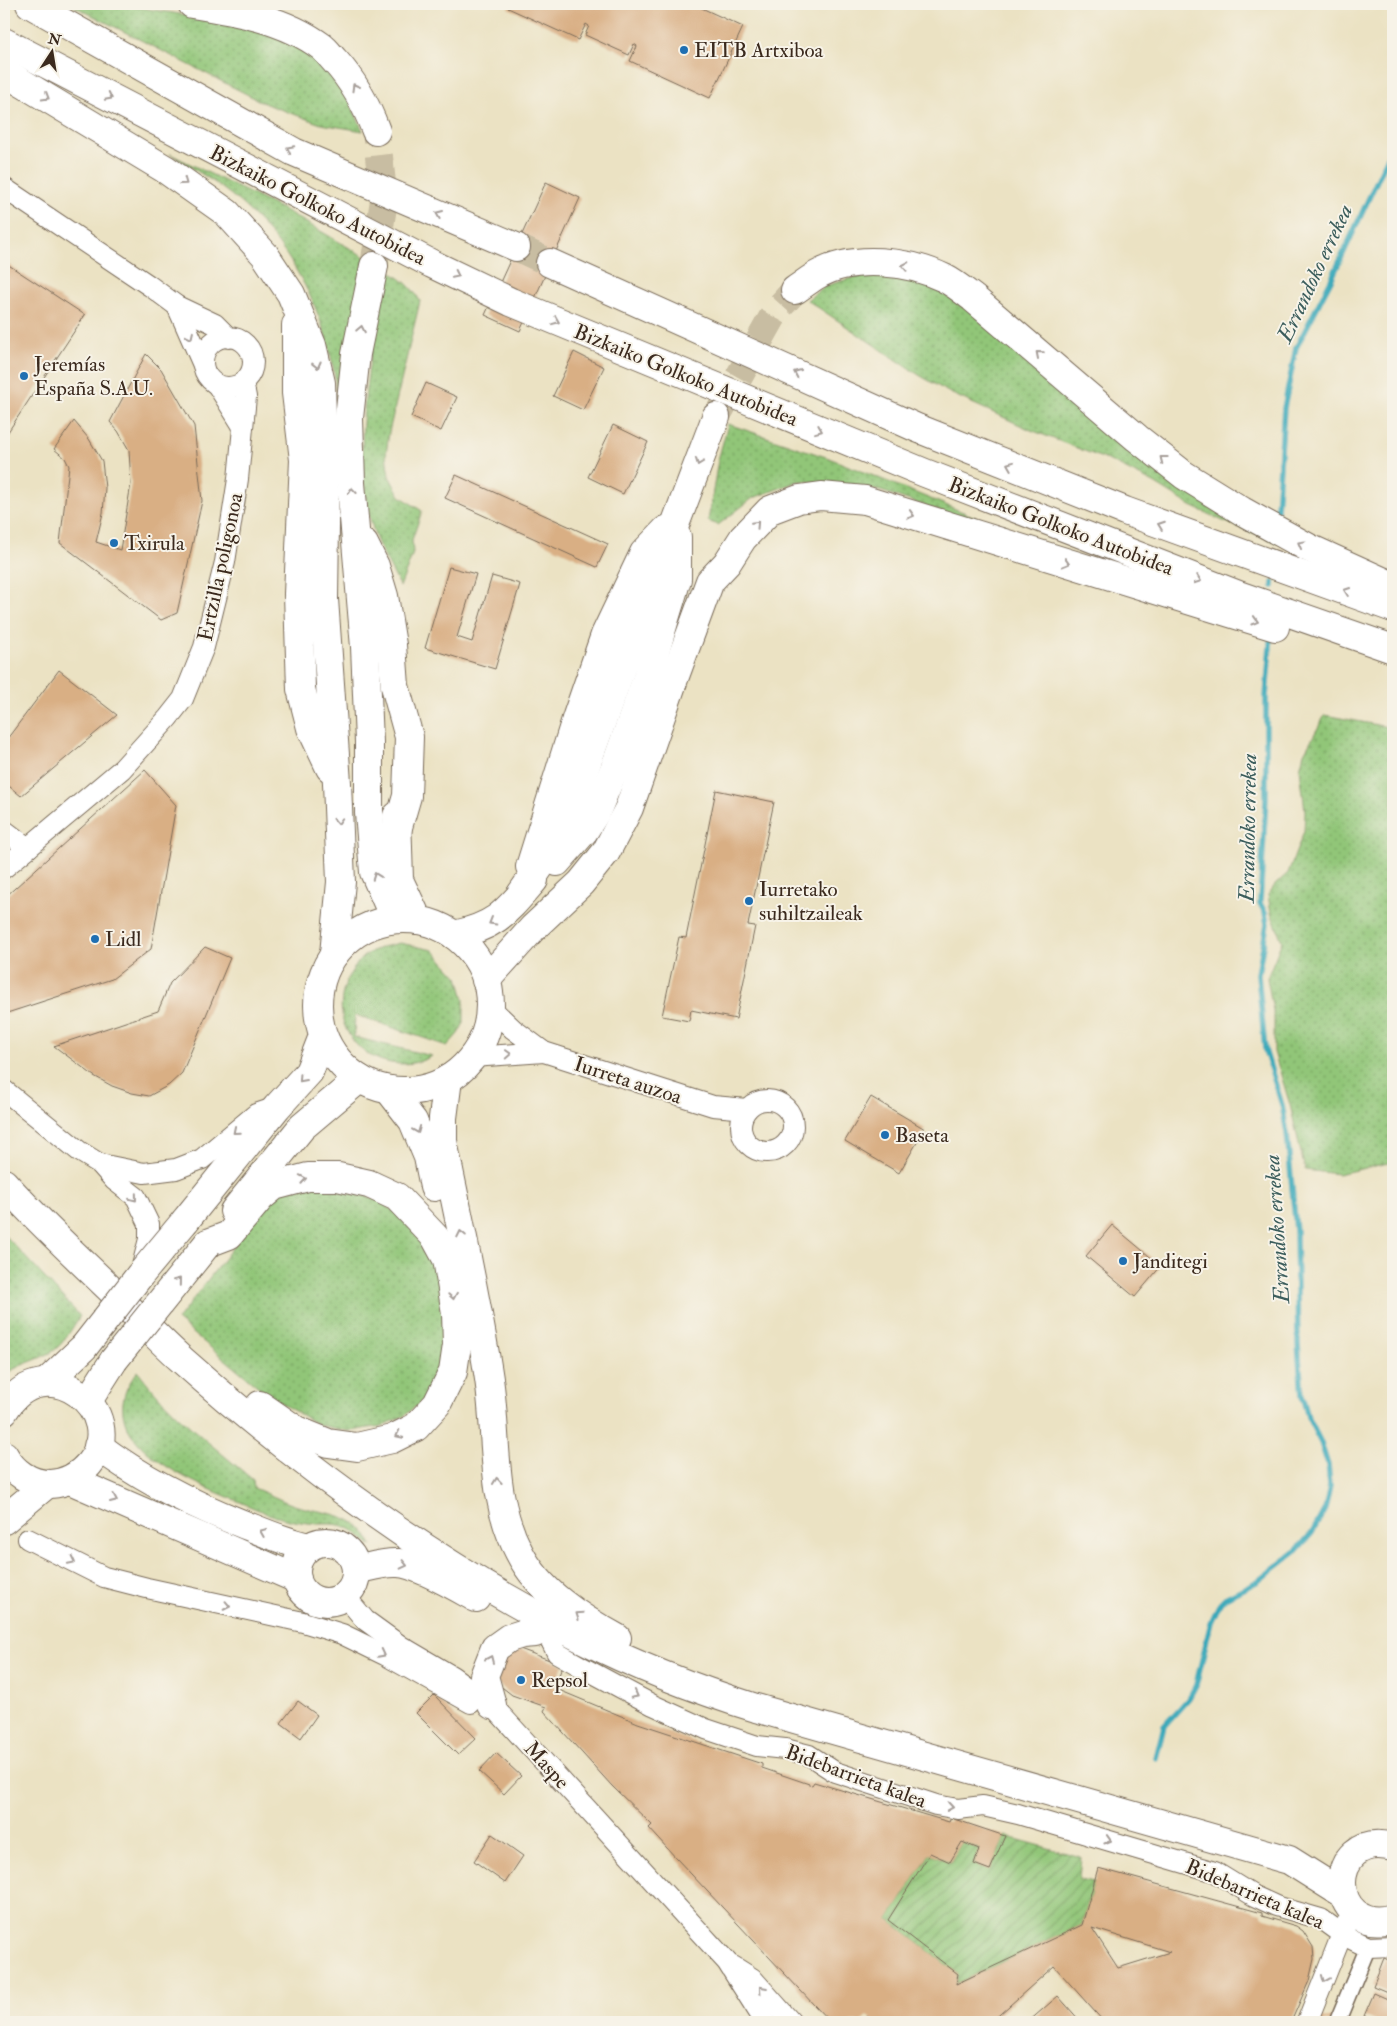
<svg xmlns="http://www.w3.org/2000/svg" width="1397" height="2026" font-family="'IM FELL Double Pica',serif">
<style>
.grass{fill:url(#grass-dots);stroke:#66784b}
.garden{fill:url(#garden-furrows);stroke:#66784b}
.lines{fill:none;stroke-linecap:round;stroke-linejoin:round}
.stream{stroke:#3ba9ba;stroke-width:5.5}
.building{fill:#d9af84;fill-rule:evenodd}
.motorway-tunnel{stroke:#c8bda2;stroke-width:28;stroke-dasharray:28 14;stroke-linecap:butt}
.pedestrian-casing{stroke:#796a58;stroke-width:18}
.minor-casing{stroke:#796a58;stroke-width:22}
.primary-casing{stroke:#796a58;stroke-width:30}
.trunk-casing{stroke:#796a58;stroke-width:30}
.motorway-casing{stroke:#796a58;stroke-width:30}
.pedestrian{stroke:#fff;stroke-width:15}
.minor{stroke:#fff;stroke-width:20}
.primary{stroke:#fff;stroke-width:28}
.trunk{stroke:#fff;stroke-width:28}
.motorway{stroke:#fff;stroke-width:28}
.primary-bridge-casing{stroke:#796a58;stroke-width:30;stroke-linecap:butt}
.primary-bridge{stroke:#fff;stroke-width:28}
.oneway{stroke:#a79f9a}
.poi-dot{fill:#1f6fb2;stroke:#f7f3e8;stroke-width:2}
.labels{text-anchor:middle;stroke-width:4;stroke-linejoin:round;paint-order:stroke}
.poi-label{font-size:21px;fill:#3b2a1e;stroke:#f7f3e8;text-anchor:start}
.street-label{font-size:21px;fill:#3b2a1e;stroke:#f7f3e8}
.water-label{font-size:22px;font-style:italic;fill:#3b5d5c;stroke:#f7f3e8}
</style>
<defs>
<pattern id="grass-dots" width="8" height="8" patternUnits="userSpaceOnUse" patternTransform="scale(1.25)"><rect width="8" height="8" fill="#91c678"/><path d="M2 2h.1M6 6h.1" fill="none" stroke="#78a162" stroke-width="1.8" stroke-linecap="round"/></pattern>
<pattern id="garden-furrows" width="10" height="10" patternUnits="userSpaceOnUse" patternTransform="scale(1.25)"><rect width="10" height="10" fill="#91c678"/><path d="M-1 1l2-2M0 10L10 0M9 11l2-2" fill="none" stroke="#78a162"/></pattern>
</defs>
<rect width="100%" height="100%" fill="#f7f3e8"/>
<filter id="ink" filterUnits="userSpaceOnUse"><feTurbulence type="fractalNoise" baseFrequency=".02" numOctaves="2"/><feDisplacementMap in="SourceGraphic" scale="10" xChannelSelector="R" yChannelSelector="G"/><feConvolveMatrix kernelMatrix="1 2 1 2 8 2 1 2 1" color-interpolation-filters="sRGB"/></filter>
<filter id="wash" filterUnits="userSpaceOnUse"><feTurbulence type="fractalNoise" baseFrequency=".0096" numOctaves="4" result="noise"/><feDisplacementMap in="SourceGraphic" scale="20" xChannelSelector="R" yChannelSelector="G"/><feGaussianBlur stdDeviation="1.12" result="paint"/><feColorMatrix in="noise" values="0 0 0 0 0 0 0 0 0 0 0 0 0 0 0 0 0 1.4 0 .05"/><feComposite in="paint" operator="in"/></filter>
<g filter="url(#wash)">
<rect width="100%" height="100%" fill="#ebe2c3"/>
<g class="grass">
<path d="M70 4H117L242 24 277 34 319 59 340 80 363 131 321 124 266 104Z"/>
<path d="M170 154 288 212 365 257 339 472C338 443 339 413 336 385 327 311 288 240 230 194 212 179 190 167 170 154Z"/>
<path d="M387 270C402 279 411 285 420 301L389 432 386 455 389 476 400 496 422 511 412 540 413 553 400 587C392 569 380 551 374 532 348 452 371 351 387 270Z"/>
<path d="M886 275 924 283 963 305 1284 545 1223 521 1191 506 1154 483 1110 461 1031 430 950 393 919 375 807 300 825 286 855 277Z"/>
<path d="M728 424 829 458 1062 552 881 491 837 483 799 481 753 498 718 525 708 521 718 460Z"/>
<path d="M1325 715 1393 728V1162L1338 1174 1305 1170 1290 1105 1274 1052V1016L1267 978 1282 941 1271 913 1268 895 1275 885 1288 873 1304 831 1305 811 1300 769 1304 753Z"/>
<path d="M400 943 433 950 458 977 464 999V1023L458 1034 447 1046 355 1015 354 1037 432 1056C405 1072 366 1063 350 1036 336 1015 340 987 354 968 357 964 360 959 364 956 376 948 387 946 400 943Z"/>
<path d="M313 1185 374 1198 403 1217 419 1234 436 1265 442 1289 445 1367 425 1399 404 1416 382 1426 348 1431 319 1425 272 1398 177 1320 263 1208 282 1191Z"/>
<path d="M4 1234 80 1316C72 1328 63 1346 50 1353 35 1361 18 1365 4 1375Z"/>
<path d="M138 1371C169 1414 213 1445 253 1480L254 1488C267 1493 280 1500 294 1505 322 1514 361 1512 372 1546 364 1540 357 1532 348 1528 338 1523 328 1524 318 1524 306 1523 292 1521 281 1518 266 1514 252 1507 238 1501 190 1482 83 1437 138 1371Z"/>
</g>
<path class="garden" d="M1005 1836 1081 1857 1079 1879 1094 1882 1082 1925 956 1984 958 1974 888 1920 930 1853 950 1862 962 1842 979 1849 974 1864 990 1870Z"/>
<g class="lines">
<g class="stream">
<path d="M1277 510 1284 408 1296 348 1331 280 1393 146"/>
<path d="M1273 586V583"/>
<path d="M1156 1758 1164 1726 1189 1698 1196 1685 1211 1622 1220 1603 1225 1598 1258 1581 1295 1552 1312 1533 1325 1509 1330 1486 1328 1465 1321 1443 1308 1417 1302 1396 1298 1344 1296 1231 1287 1133 1282 1105 1265 1050 1258 974 1267 924 1265 913 1260 903 1266 799V697L1271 633"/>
</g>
</g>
<g id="blocks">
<g class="building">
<path d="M510 4H646L654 8 656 4H693L743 27 710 98 630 61 637 46 634 44 629 55 585 35 589 26 586 24 578 40 508 8Z"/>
<path d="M546 182 580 198 520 331 485 315Z"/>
<path d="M4 262 85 315 4 438Z"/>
<path d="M574 352 604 367 583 410 553 396Z"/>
<path d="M146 354 161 369 194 426 202 501 177 613 161 620 60 543 69 466 65 458 54 449 74 421 89 439 102 461 105 488 103 513 96 542 120 550 131 484 129 450 118 431 110 422Z"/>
<path d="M426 383 457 397 441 431 411 417Z"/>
<path d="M613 425 648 442 623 494 588 477Z"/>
<path d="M456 475 608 544 597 567 445 498Z"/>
<path d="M449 567 476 574 457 637 472 642 492 576 520 584 495 669 425 648Z"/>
<path d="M59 670 117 715 21 796 4 782V743Z"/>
<path d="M145 770 176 805 151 949 112 979 4 1014V898Z"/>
<path d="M716 790 774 802 748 925 755 926 736 1019 691 1010 689 1021 662 1016 679 937 686 938Z"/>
<path d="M205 947 230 958 182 1073 169 1085 149 1096 132 1093 112 1086 94 1076 54 1046 158 1011 170 983Z"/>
<path d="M871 1097 925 1129 899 1173 845 1141Z"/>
<path d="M1112 1225 1161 1266 1135 1297 1086 1256Z"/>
<path d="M511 1649H520L563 1665 554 1688 638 1723 762 1764V1768L812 1785 814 1782 949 1822 951 1818 1005 1836 990 1870 974 1864 979 1849 962 1842 950 1862 930 1853 888 1920 958 1974 956 1984 1082 1925 1098 1868 1262 1913V1916L1296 1926 1303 1931 1313 1947 1314 1959 1309 1981 1291 2022H1104L1054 1966 991 2022H875L868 2016 861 2022H830L676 1858 649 1828 652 1825 612 1786 544 1711 546 1707 512 1695 498 1684 496 1674ZM1092 1928 1170 1952 1118 1968Z"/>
<path d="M434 1695 476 1738 458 1755 416 1713Z"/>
<path d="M298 1701 317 1715 301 1738 281 1723Z"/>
<path d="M496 1753 521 1776 504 1794 479 1771Z"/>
<path d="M492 1834 523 1856 505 1883 474 1861Z"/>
<path d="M1384 1958 1393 1962V2022H1378L1364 2016 1374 1993 1390 2000 1392 1994 1373 1986Z"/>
<path d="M1058 1996 1081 2022H1028Z"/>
<path d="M1321 2018 1333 2019 1344 2022H1320Z"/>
</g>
</g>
</g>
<g filter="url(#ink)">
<use href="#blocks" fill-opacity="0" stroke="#796a58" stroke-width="1"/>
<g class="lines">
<g class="motorway-tunnel">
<path d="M516 247 550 263"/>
<path d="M374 266 384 200 376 131"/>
<path d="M718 414 776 311 795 290"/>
</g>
<defs>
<path id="pedestrian" d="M1337 2022 1368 1947"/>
<g id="minor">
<path d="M4 188 150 286 177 306 215 324 229 338"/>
<path d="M177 306 203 365"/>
<circle cx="228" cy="362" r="25"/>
<path d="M217 385 242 425"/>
<path d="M4 830 28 848"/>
<path d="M4 868 122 769 168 718 183 699 204 647 225 562 238 479 246 397 243 382"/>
<path d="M490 1007 513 1029 544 1052 713 1106 747 1109"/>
<path d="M472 1057 544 1052"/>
<path d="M4 1090 79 1151 100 1164 114 1180 136 1197 149 1224V1239L141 1270"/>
<circle cx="767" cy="1126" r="26"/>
<path d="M100 1164 144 1173 176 1169 202 1159 256 1114 271 1109"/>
<path d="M28 1539 104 1577 147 1588 303 1622 342 1634 385 1655 471 1703"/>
<path d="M345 1596 365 1620 401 1646 452 1676 492 1705 727 1962 765 2022"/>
<path d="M551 1641 557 1653 580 1666 653 1705 706 1729 757 1746 785 1749 809 1755 835 1772 936 1805 958 1809 983 1806 1018 1814 1215 1872 1254 1896 1276 1906 1321 1919 1343 1935 1368 1947 1393 1946"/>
<path d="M733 1966 752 1978 791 2022"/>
<path d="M1307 2022 1346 1924"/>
</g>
<g id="primary">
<circle cx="404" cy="1005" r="86"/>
<path d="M234 1211 302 1127 359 1079"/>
<path d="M185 1221 277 1107 309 1072 323 1036"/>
<path d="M47 1382 84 1347"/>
<path d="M88 1401 114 1360"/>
<path d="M4 1411C44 1343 132 1413 89 1464 79 1476 66 1483 50 1484 30 1484 13 1472 4 1455"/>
<path d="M98 1446C142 1479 189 1503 240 1523 263 1532 285 1542 309 1547"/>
<path d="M70 1480 297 1579"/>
<path d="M4 1520 47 1484"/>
<circle cx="326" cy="1572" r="30"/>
</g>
<g id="trunk">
<path d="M448 1079 443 1118V1141C459 1220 477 1299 489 1379 498 1439 490 1497 519 1552 539 1592 580 1618 617 1638"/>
<path d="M389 1090 413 1121 428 1157 434 1187"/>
<path d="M4 1183C37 1220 74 1254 109 1288 133 1312 157 1338 182 1360 301 1466 436 1565 579 1637 636 1666 695 1689 756 1708L1289 1860 1343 1894"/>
<path d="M208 1243 229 1235 261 1197 274 1186 308 1177H338L369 1184 397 1197 435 1237 447 1259 456 1313 457 1345 453 1372 437 1404 416 1427 392 1439 357 1447 328 1443 296 1430 260 1405"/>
<path d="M356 1570C370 1567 384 1562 398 1563 418 1564 458 1588 476 1598"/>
<path d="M492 1705 484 1676 495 1648 509 1638 522 1634 535 1633"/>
<path d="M1393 1847C1324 1829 1326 1938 1393 1918"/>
</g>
<g id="motorway">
<path d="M30 4 294 152 516 247"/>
<path d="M192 4C236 11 285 19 322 47 327 51 331 57 335 61 354 82 366 104 376 131"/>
<path d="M4 42 432 264 511 302 925 473 1241 596 1393 649"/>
<path d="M4 72 165 169 227 213 265 255 291 294 312 345 321 383 325 524 324 599 337 783 341 882 334 954"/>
<path d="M550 263 917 428 1125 511 1393 608"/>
<path d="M374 266 356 354 349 418 351 483 365 647 369 742V813L374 872 388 904 398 919"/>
<path d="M795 290C803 285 810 279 817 275 853 254 909 261 944 278 954 283 964 291 973 298L1137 438 1184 475 1242 511 1309 548 1393 586"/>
<path d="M296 325V393L304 460 298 594 301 689 311 728 330 768"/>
<path d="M364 544 375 566 384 596 392 645 395 686 409 737 407 796 396 834"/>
<path d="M397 816 399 880 418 920"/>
<path d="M557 862 584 831 596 812 615 767 647 678 677 579V537"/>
<path d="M530 867 577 716 605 635 644 553 666 530"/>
<path d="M521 894 559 839 641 614 716 417"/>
<path d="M454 935C497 926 506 912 534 880"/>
<path d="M486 980 533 928 581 883 606 852 629 808 675 676 710 581 727 563 743 538 770 510 799 499 821 496 865 500 1275 627"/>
</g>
</defs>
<use href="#pedestrian" class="pedestrian-casing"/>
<use href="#minor" class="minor-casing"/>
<use href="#primary" class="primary-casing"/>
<use href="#trunk" class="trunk-casing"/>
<use href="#motorway" class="motorway-casing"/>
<use href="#pedestrian" class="pedestrian"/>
<use href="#minor" class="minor"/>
<use href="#primary" class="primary"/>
<use href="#trunk" class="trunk"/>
<use href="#motorway" class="motorway"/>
<defs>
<g id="primary-bridge">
<path d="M84 1347 140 1275 185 1221"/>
<path d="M114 1360 208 1243"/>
</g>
</defs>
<use href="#primary-bridge" class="primary-bridge-casing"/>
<use href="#primary-bridge" class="primary-bridge"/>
</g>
<defs><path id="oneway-chevron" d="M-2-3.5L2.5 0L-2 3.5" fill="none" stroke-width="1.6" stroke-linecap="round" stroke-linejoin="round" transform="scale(1.25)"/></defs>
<g class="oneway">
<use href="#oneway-chevron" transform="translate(355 87) rotate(-120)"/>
<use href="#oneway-chevron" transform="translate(46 97) rotate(31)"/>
<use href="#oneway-chevron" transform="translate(109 97) rotate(27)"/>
<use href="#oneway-chevron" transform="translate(290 149) rotate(-152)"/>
<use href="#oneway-chevron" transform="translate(184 182) rotate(36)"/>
<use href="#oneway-chevron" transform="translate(439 214) rotate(-157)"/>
<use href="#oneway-chevron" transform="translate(905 266) rotate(-168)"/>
<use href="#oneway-chevron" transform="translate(456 275) rotate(26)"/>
<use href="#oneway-chevron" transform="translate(556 321) rotate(22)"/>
<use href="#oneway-chevron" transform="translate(361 329) rotate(-79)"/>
<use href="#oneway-chevron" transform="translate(190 336) rotate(65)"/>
<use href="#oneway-chevron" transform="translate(1039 354) rotate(-139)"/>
<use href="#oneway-chevron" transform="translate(317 365) rotate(76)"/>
<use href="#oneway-chevron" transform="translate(797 373) rotate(-155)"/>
<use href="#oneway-chevron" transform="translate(819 430) rotate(22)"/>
<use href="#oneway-chevron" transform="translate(1163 459) rotate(-142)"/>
<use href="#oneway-chevron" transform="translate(699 462) rotate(111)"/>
<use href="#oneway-chevron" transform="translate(1010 465) rotate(-158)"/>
<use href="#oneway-chevron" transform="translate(352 491) rotate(-96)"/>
<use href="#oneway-chevron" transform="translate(911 515) rotate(17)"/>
<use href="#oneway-chevron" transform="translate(756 524) rotate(-47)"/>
<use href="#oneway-chevron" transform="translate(1161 525) rotate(-160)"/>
<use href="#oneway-chevron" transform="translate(1301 544) rotate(-151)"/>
<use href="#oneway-chevron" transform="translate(1066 563) rotate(17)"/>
<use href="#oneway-chevron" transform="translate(1198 580) rotate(21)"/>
<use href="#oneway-chevron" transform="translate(1347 591) rotate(-160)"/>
<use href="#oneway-chevron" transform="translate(1255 621) rotate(17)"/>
<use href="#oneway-chevron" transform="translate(338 821) rotate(87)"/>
<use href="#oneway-chevron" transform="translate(376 876) rotate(-110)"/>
<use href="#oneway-chevron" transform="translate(492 922) rotate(150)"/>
<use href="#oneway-chevron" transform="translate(508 1054) rotate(-3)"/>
<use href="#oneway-chevron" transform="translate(302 1079) rotate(132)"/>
<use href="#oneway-chevron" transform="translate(417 1130) rotate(68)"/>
<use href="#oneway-chevron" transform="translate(236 1131) rotate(140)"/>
<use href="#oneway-chevron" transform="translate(303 1179) rotate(-11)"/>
<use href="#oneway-chevron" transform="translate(134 1198) rotate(51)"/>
<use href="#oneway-chevron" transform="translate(461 1234) rotate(-102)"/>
<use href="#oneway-chevron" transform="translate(178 1281) rotate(-51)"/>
<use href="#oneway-chevron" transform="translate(453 1296) rotate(81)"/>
<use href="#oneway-chevron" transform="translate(399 1435) rotate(154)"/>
<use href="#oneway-chevron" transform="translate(497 1481) rotate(-96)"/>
<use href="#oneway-chevron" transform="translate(114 1499) rotate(24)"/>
<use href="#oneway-chevron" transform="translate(263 1532) rotate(-158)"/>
<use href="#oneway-chevron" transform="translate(72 1561) rotate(26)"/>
<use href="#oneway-chevron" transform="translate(404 1565) rotate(13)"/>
<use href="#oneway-chevron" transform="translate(227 1606) rotate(12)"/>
<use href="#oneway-chevron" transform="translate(579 1615) rotate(-145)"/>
<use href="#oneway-chevron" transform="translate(382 1654) rotate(27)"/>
<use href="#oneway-chevron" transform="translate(490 1659) rotate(-66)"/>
<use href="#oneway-chevron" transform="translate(635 1695) rotate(28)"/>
<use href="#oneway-chevron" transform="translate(950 1807) rotate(9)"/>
<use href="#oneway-chevron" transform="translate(1108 1840) rotate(17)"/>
<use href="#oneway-chevron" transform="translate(1325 1979) rotate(112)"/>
<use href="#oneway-chevron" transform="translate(762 1989) rotate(-132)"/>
</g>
</g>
<g class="poi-dot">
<circle cx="684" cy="50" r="5"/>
<circle cx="24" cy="376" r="5"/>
<circle cx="114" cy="543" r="5"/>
<circle cx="749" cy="901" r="5"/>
<circle cx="95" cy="939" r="5"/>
<circle cx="885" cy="1135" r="5"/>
<circle cx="1123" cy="1261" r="5"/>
<circle cx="521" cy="1680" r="5"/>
</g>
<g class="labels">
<g class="poi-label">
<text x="694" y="57">EITB Artxiboa</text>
<text x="34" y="371">Jeremías<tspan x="34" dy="24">España S.A.U.</tspan></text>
<text x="124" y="550">Txirula</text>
<text x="759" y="896">Iurretako<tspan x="759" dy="24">suhiltzaileak</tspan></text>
<text x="105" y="946">Lidl</text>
<text x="895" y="1142">Baseta</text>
<text x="1133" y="1268">Janditegi</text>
<text x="531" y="1687">Repsol</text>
</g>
<g class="street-label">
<text transform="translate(318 205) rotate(27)" y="7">Bizkaiko Golkoko Autobidea</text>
<text transform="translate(686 375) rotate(22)" y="7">Bizkaiko Golkoko Autobidea</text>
<text transform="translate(1061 526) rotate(21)" y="7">Bizkaiko Golkoko Autobidea</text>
<text transform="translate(220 567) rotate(-78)" y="7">Ertzilla poligonoa</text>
<text transform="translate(628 1080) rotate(18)" y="7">Iurreta auzoa</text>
<text transform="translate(547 1765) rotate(48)" y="7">Maspe</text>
<text transform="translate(856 1776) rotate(20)" y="7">Bidebarrieta kalea</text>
<text transform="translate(1255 1894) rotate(23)" y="7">Bidebarrieta kalea</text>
</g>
<g class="water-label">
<text transform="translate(1314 273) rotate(-65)" y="8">Errandoko errekea</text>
<text transform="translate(1247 828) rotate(-89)" y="8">Errandoko errekea</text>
<text transform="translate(1276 1229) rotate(-94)" y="8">Errandoko errekea</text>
</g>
</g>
<rect width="1397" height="2026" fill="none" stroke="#f7f3e8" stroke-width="20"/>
<g transform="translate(52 52) rotate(12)" stroke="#f7f3e8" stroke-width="4" paint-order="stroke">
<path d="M0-4L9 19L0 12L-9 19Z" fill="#3b2a1e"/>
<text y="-8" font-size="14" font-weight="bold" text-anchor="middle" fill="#3b2a1e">N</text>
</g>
</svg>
